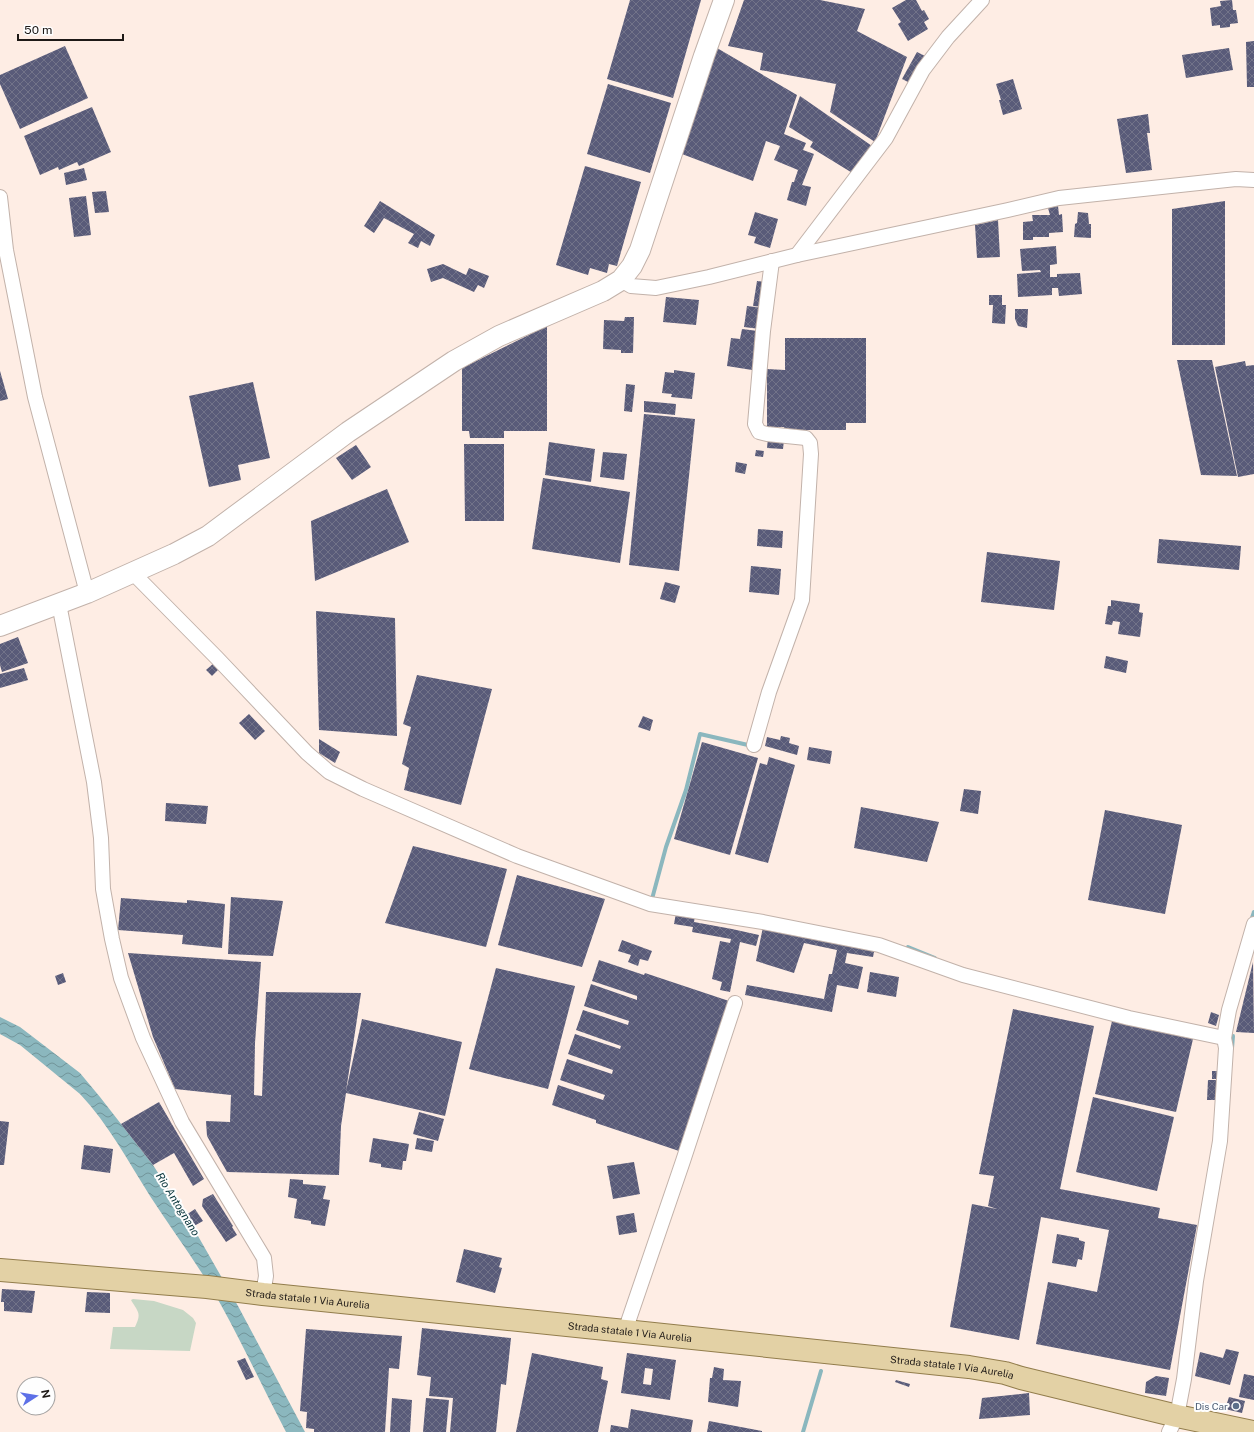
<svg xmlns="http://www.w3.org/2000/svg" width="1254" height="1432" font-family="'Public Sans',sans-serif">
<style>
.green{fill:#c7d7c5}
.water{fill:url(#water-waves)}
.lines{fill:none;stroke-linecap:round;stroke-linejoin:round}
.stream{stroke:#8bb7be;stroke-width:4}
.building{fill:url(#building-cross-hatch);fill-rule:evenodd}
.street-casing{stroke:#c2b2aa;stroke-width:16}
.secondary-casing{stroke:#c2b2aa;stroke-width:22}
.primary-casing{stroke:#927d4c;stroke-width:24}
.street{stroke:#fff;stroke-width:14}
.secondary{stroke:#fff;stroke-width:20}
.primary{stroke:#e3d1a5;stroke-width:22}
.service-dot{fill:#5c6f8a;stroke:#fefefe;stroke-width:1.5}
.labels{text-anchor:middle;stroke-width:4;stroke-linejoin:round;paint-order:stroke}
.street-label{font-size:10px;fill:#1e1916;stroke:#fefefe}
.service-label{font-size:10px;fill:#4e5e75;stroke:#fefefe;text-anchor:end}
.water-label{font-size:11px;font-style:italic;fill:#053238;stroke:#fefefe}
</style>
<defs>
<pattern id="water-waves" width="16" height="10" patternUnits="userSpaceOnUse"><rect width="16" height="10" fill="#8bb7be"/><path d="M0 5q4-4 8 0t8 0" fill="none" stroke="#719499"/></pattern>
<pattern id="building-cross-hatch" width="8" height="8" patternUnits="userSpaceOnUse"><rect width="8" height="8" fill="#595b79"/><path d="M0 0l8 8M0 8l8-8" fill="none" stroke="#727389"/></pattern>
</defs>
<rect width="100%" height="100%" fill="#feede4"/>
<path class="green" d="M133 1299 154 1301 183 1310 193 1318 196 1323 190 1351 110 1349 113 1327H135C142 1313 138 1312 131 1300Z"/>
<path class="water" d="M0 1017 20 1027 80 1073 100 1097 153 1165 194 1229 238 1306 305 1432H286C264 1390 244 1347 221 1305 200 1267 174 1233 150 1196 128 1161 109 1125 80 1094L20 1045 0 1034Z"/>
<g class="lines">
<g class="stream">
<path d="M652 899 666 847 686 790 700 734 748 745"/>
<path d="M1251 921 1254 912"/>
<path d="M908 947 935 958"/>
<path d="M1232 1048 1233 1036"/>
<path d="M803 1432 821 1371"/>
</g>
</g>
<g class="building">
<path d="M630 0H701L673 98 607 79Z"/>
<path d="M744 0H820L865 9 857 31 907 57 875 142 830 112 836 84 760 70 763 53 728 46Z"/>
<path d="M906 0H916L922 11 924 10 929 19 924 22 928 29 908 41 898 24 901 22 892 8Z"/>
<path d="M1232 0 1233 10H1236L1238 23 1230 24V27L1220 28V25L1212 26 1210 8 1221 6 1220 1Z"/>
<path d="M1254 41V87H1247L1246 42Z"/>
<path d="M65 46 88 98 20 129 0 84V75Z"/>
<path d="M717 48 797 95 784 134 806 143 803 150 814 154 802 185 811 187 806 206 787 200 792 182H794L798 170 774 160 780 146 766 141 753 181 682 154Z"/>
<path d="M1229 48 1233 70 1186 78 1182 55Z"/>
<path d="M917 52 925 56 910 83 902 79Z"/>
<path d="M1013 79 1022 109 1003 115 999 100H1001L996 84Z"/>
<path d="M608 84 671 103 650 173 587 154Z"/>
<path d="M800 96 872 146 854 174 810 147 813 142 789 127Z"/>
<path d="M92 107 111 152 79 166 77 162 59 170 58 167 40 175 24 136Z"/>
<path d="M1148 114 1150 133H1147L1152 170 1126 173 1117 119Z"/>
<path d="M585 166 641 182 617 266 609 264 607 273 590 268 588 275 556 265Z"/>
<path d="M84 168 87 180 66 185 64 173Z"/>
<path d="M106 191 109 212 95 213 92 192Z"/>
<path d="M86 196 91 235 74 237 69 198Z"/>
<path d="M380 201 435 235 430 246 421 241 418 248 408 243 414 234 384 218 374 233 364 226Z"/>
<path d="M1225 201V345H1172V209Z"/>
<path d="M1058 206 1059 215 1062 214 1063 232 1049 233V237H1033V240H1023V222L1033 221 1032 215H1050L1048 208Z"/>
<path d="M755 212 778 219 770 248 754 243 756 237 748 235Z"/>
<path d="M1078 212 1088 213 1089 224H1091V238L1074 237 1075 224 1077 223Z"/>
<path d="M998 220 1000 257 977 258 975 225Z"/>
<path d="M1056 246 1057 264 1050 265V277H1057V274L1080 273 1082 294 1059 296 1058 288H1052V295L1018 297 1017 274 1041 272 1040 270 1022 271 1020 249Z"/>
<path d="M443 264 466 275 469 268 489 276 484 288 478 285 474 292 443 278 431 282 427 269Z"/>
<path d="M757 281 767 282 763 307 753 306Z"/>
<path d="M989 295H1002V305H1006L1005 324 992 323 993 305H989Z"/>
<path d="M666 297 699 300 696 325 663 322Z"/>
<path d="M747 306 763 308 760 329 744 327Z"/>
<path d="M1015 309H1028L1027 328 1018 326 1015 319Z"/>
<path d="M625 317H634L633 353H621V350L603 349 604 320 624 321Z"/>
<path d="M547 326V431H504V438H470L469 431H462V368Z"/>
<path d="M742 329 758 331 752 370 727 366 731 338 740 339Z"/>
<path d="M785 338H866V423H846V430H785L784 427H767V369L785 370Z"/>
<path d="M1177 360H1212L1237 476 1201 475Z"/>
<path d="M1245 361 1246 366 1254 365V474L1238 477 1215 367Z"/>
<path d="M674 370 695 373 692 399 671 397 672 394 662 393 665 372 674 373Z"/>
<path d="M0 371 8 399 0 401Z"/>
<path d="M253 382 270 458 238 465 241 480 209 487 189 396Z"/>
<path d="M626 384 635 385 632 412 624 411Z"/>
<path d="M644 401 676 404 675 415 644 412Z"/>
<path d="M644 414 695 419 679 571 629 565Z"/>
<path d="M768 438 784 440 783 449 767 448Z"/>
<path d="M549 442 595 449 591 482 545 475Z"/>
<path d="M464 444H504V521H465Z"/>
<path d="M356 445 371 467 352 480 336 458Z"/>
<path d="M756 450 764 451 763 457 755 456Z"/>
<path d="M603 452 627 454 624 480 600 477Z"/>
<path d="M736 462 747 464 745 474 735 472Z"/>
<path d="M543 478 630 492 620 563 532 549Z"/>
<path d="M387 489 409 542 315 581 311 521Z"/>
<path d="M758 529 783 531 782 548 757 546Z"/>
<path d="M1159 539 1241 546 1239 570 1157 563Z"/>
<path d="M987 552 1060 561 1054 610 981 602Z"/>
<path d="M751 566 781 569 779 595 749 592Z"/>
<path d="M665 582 680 586 675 603 660 599Z"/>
<path d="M1111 600 1140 604 1139 612 1143 613 1140 637 1118 634 1120 622 1113 621 1112 625 1105 624 1108 606H1111Z"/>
<path d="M316 611 395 618 397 736 319 730Z"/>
<path d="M18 637 28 663 2 672 0 665V644Z"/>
<path d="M1106 656 1128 661 1126 673 1104 668Z"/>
<path d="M214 663 219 669 212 676 206 670Z"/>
<path d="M24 668 28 680 0 688V674Z"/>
<path d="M417 675 492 689 461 805 404 790 409 768 402 764 411 727 403 724Z"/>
<path d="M249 714 265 731 255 740 239 723Z"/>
<path d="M643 716 653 720 650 731 638 727Z"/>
<path d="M781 736 790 738 789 743 799 746 797 755 765 746 767 737 780 740Z"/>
<path d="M319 739 340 752 335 763 319 753Z"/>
<path d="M702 742 758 758 730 855 674 839Z"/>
<path d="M809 747 832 751 830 764 807 760Z"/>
<path d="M769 757 795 765 768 863 735 854 760 763 767 765Z"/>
<path d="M964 789 981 791 978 814 960 811Z"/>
<path d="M166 803 208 806 206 824 165 821Z"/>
<path d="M861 807 939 822 927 862 854 848Z"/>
<path d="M1105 810 1182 825 1165 914 1088 900Z"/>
<path d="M413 846 507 869 486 947 385 923Z"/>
<path d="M517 875 605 899 582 967 498 945Z"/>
<path d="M231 897 283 901 273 956 228 954Z"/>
<path d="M121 898 187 903V900L225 904 222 948 182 944 183 935 118 930Z"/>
<path d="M676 913 695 916 694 922 732 929 759 935 756 946 740 942 730 992 720 990 722 982 712 979 720 941 730 943 731 939 692 932 693 927 674 924Z"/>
<path d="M763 927 875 947 873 957 847 953 845 963 863 967 858 989 837 985 832 1012 745 995 747 985 824 999 829 974H832L837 950 804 943 794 973 756 961Z"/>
<path d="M622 940 652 951 648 961 640 959 638 966 628 962 631 955 618 951Z"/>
<path d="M128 953 261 962 255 1043 254 1095 262 1096 266 992 361 993 346 1091 362 1019 462 1042 445 1116 346 1093 341 1126 339 1175 227 1172 207 1136 206 1121 230 1122 231 1095 175 1089 153 1037Z"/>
<path d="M599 960 644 975 645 973 729 1001 679 1151 596 1123V1120L552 1105 558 1085 603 1100 605 1095 560 1080 567 1059 612 1074 613 1070 568 1054 575 1034 620 1049 621 1046 576 1030 583 1010 628 1025 629 1021 584 1006 591 984 637 1000V996L592 981Z"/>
<path d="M1253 962 1254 1033 1236 1032Z"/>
<path d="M496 968 575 986 548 1089 469 1069Z"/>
<path d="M870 972 899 977 896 997 867 992Z"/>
<path d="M63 973 66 982 58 985 55 976Z"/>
<path d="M1013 1009 1094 1026 1060 1189 1160 1208 1158 1218 1197 1225 1170 1370 1036 1344 1048 1282 1097 1292 1109 1230 1041 1217 1019 1340 950 1327 972 1204 997 1209 988 1206 994 1176 979 1174Z"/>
<path d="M1211 1012 1219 1015 1216 1026 1208 1023Z"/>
<path d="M1112 1021 1193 1039 1176 1112 1095 1094Z"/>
<rect x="1212" y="1071" width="8" height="8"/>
<path d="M1208 1080H1219V1100H1207Z"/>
<path d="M1093 1097 1174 1117 1157 1191 1076 1172Z"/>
<path d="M159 1102 204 1179 193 1186 174 1153 153 1165 121 1124Z"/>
<path d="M419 1112 444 1119 438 1141 413 1134Z"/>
<path d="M0 1121 9 1122 4 1165H0Z"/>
<path d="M373 1138 409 1144 406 1161H403L402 1170 381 1167V1164L369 1162Z"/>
<path d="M417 1138 434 1141 432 1152 415 1149Z"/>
<path d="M84 1145 113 1149 110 1173 81 1169Z"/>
<path d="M634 1162 640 1194 613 1199 607 1166Z"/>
<path d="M290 1179 303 1180V1184L326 1186 323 1199 330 1200 325 1226 311 1224V1221L294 1218 297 1199 288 1197Z"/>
<path d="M213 1194 233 1226 232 1227 237 1235 226 1242 202 1206 203 1199Z"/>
<path d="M195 1209 203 1221 194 1226 186 1215Z"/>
<path d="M634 1213 637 1232 619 1235 616 1216Z"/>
<path d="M1057 1234 1079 1238V1240L1085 1242 1082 1260 1078 1259 1076 1267 1052 1263Z"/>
<path d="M464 1249 502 1258 499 1267 502 1268 495 1293 456 1282Z"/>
<path d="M2 1289 35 1291 32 1313 4 1311V1302H1Z"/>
<path d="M87 1292 110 1293V1313L85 1312Z"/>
<path d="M422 1328 511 1338 506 1385 501 1384 496 1432H450L453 1398 429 1396 431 1377 417 1375Z"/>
<path d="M306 1329 402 1336 399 1369 389 1368 385 1432H314V1429L306 1428 307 1412 300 1411Z"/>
<path d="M1226 1349 1239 1352 1230 1385 1195 1376 1200 1352 1223 1358Z"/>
<path d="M532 1353 603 1367 601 1379 608 1381 598 1432H516Z"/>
<path d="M627 1353 676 1360 670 1400 621 1393ZM645 1368 653 1369 651 1385 643 1384Z"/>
<path d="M245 1358 254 1377 246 1380 237 1361Z"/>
<path d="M714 1367 724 1369 723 1380 741 1381 738 1407 708 1402 710 1378H712Z"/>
<path d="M1244 1374 1254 1376V1400L1239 1397Z"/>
<path d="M1156 1376 1169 1378 1166 1396 1145 1393 1146 1382Z"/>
<path d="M896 1380 910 1384 909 1387 895 1382Z"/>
<path d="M1029 1393 1030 1415 979 1419 982 1398Z"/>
<path d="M1229 1397 1245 1401 1242 1413 1225 1409Z"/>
<path d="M392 1398 412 1400 410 1432H390Z"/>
<path d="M426 1398 449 1400 446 1432H423Z"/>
<path d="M631 1409 693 1420 691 1432H610L611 1425 628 1428Z"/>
<path d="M709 1421 762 1431V1432H707Z"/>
</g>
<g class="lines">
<defs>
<g id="street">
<path d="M0 197 6 250 35 397 87 593"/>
<path d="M797 255 886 138 923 70 948 37 982 0"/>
<path d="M621 280 631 286 656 288 709 277 797 255 1008 210 1059 198 1236 179 1254 180"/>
<path d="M133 573 217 658 307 753 329 772 363 789 517 856 650 904 763 922 879 945 963 975 1129 1018 1224 1038"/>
<path d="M59 604 94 782 101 838 103 889 112 939 121 978 143 1038 182 1122 264 1258 266 1276 263 1294"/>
<path d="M754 745 769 692 802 600 811 454 810 443 806 438 767 434 759 432 755 424 763 331 772 261"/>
<path d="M625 1331 683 1161 735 1003"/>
<path d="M1169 1432 1177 1416 1184 1379 1196 1281 1220 1141 1226 1048 1224 1038 1229 1010 1254 924"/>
</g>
<path id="secondary" d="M0 626 87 593 174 554 208 536 348 432 454 361 499 336 603 291 621 280 632 266 640 250 704 56 724 0"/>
<g id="primary">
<path id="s1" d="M0 1270 207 1287 263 1294 625 1331 969 1367 1005 1373 1021 1378 1177 1416 1253 1432"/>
</g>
</defs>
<use href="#street" class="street-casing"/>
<use href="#secondary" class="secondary-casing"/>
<use href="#primary" class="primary-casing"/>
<use href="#street" class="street"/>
<use href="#secondary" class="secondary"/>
<use href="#primary" class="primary"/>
</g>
<circle class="service-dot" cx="1236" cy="1406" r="4"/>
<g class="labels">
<g class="street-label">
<text dy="4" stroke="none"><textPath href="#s1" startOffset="309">Strada statale 1 Via Aurelia</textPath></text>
<text dy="4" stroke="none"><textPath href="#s1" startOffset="633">Strada statale 1 Via Aurelia</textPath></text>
<text dy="4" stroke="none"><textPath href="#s1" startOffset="957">Strada statale 1 Via Aurelia</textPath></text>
</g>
<g class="service-label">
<text x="1228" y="1410">Dis Car</text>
</g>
<g class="water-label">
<text transform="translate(178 1204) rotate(58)" y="4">Rio Antognano</text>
</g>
</g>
<g transform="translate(36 1396) rotate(78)"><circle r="19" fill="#fefefe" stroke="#a4a2a1"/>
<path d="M0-3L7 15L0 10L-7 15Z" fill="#5d70e7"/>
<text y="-6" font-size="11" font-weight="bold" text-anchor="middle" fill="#1e1916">N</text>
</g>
<path d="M18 34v6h105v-6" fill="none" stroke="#1e1916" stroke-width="2"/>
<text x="24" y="34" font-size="12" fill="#1e1916" stroke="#fefefe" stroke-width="3" paint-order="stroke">50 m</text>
</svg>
